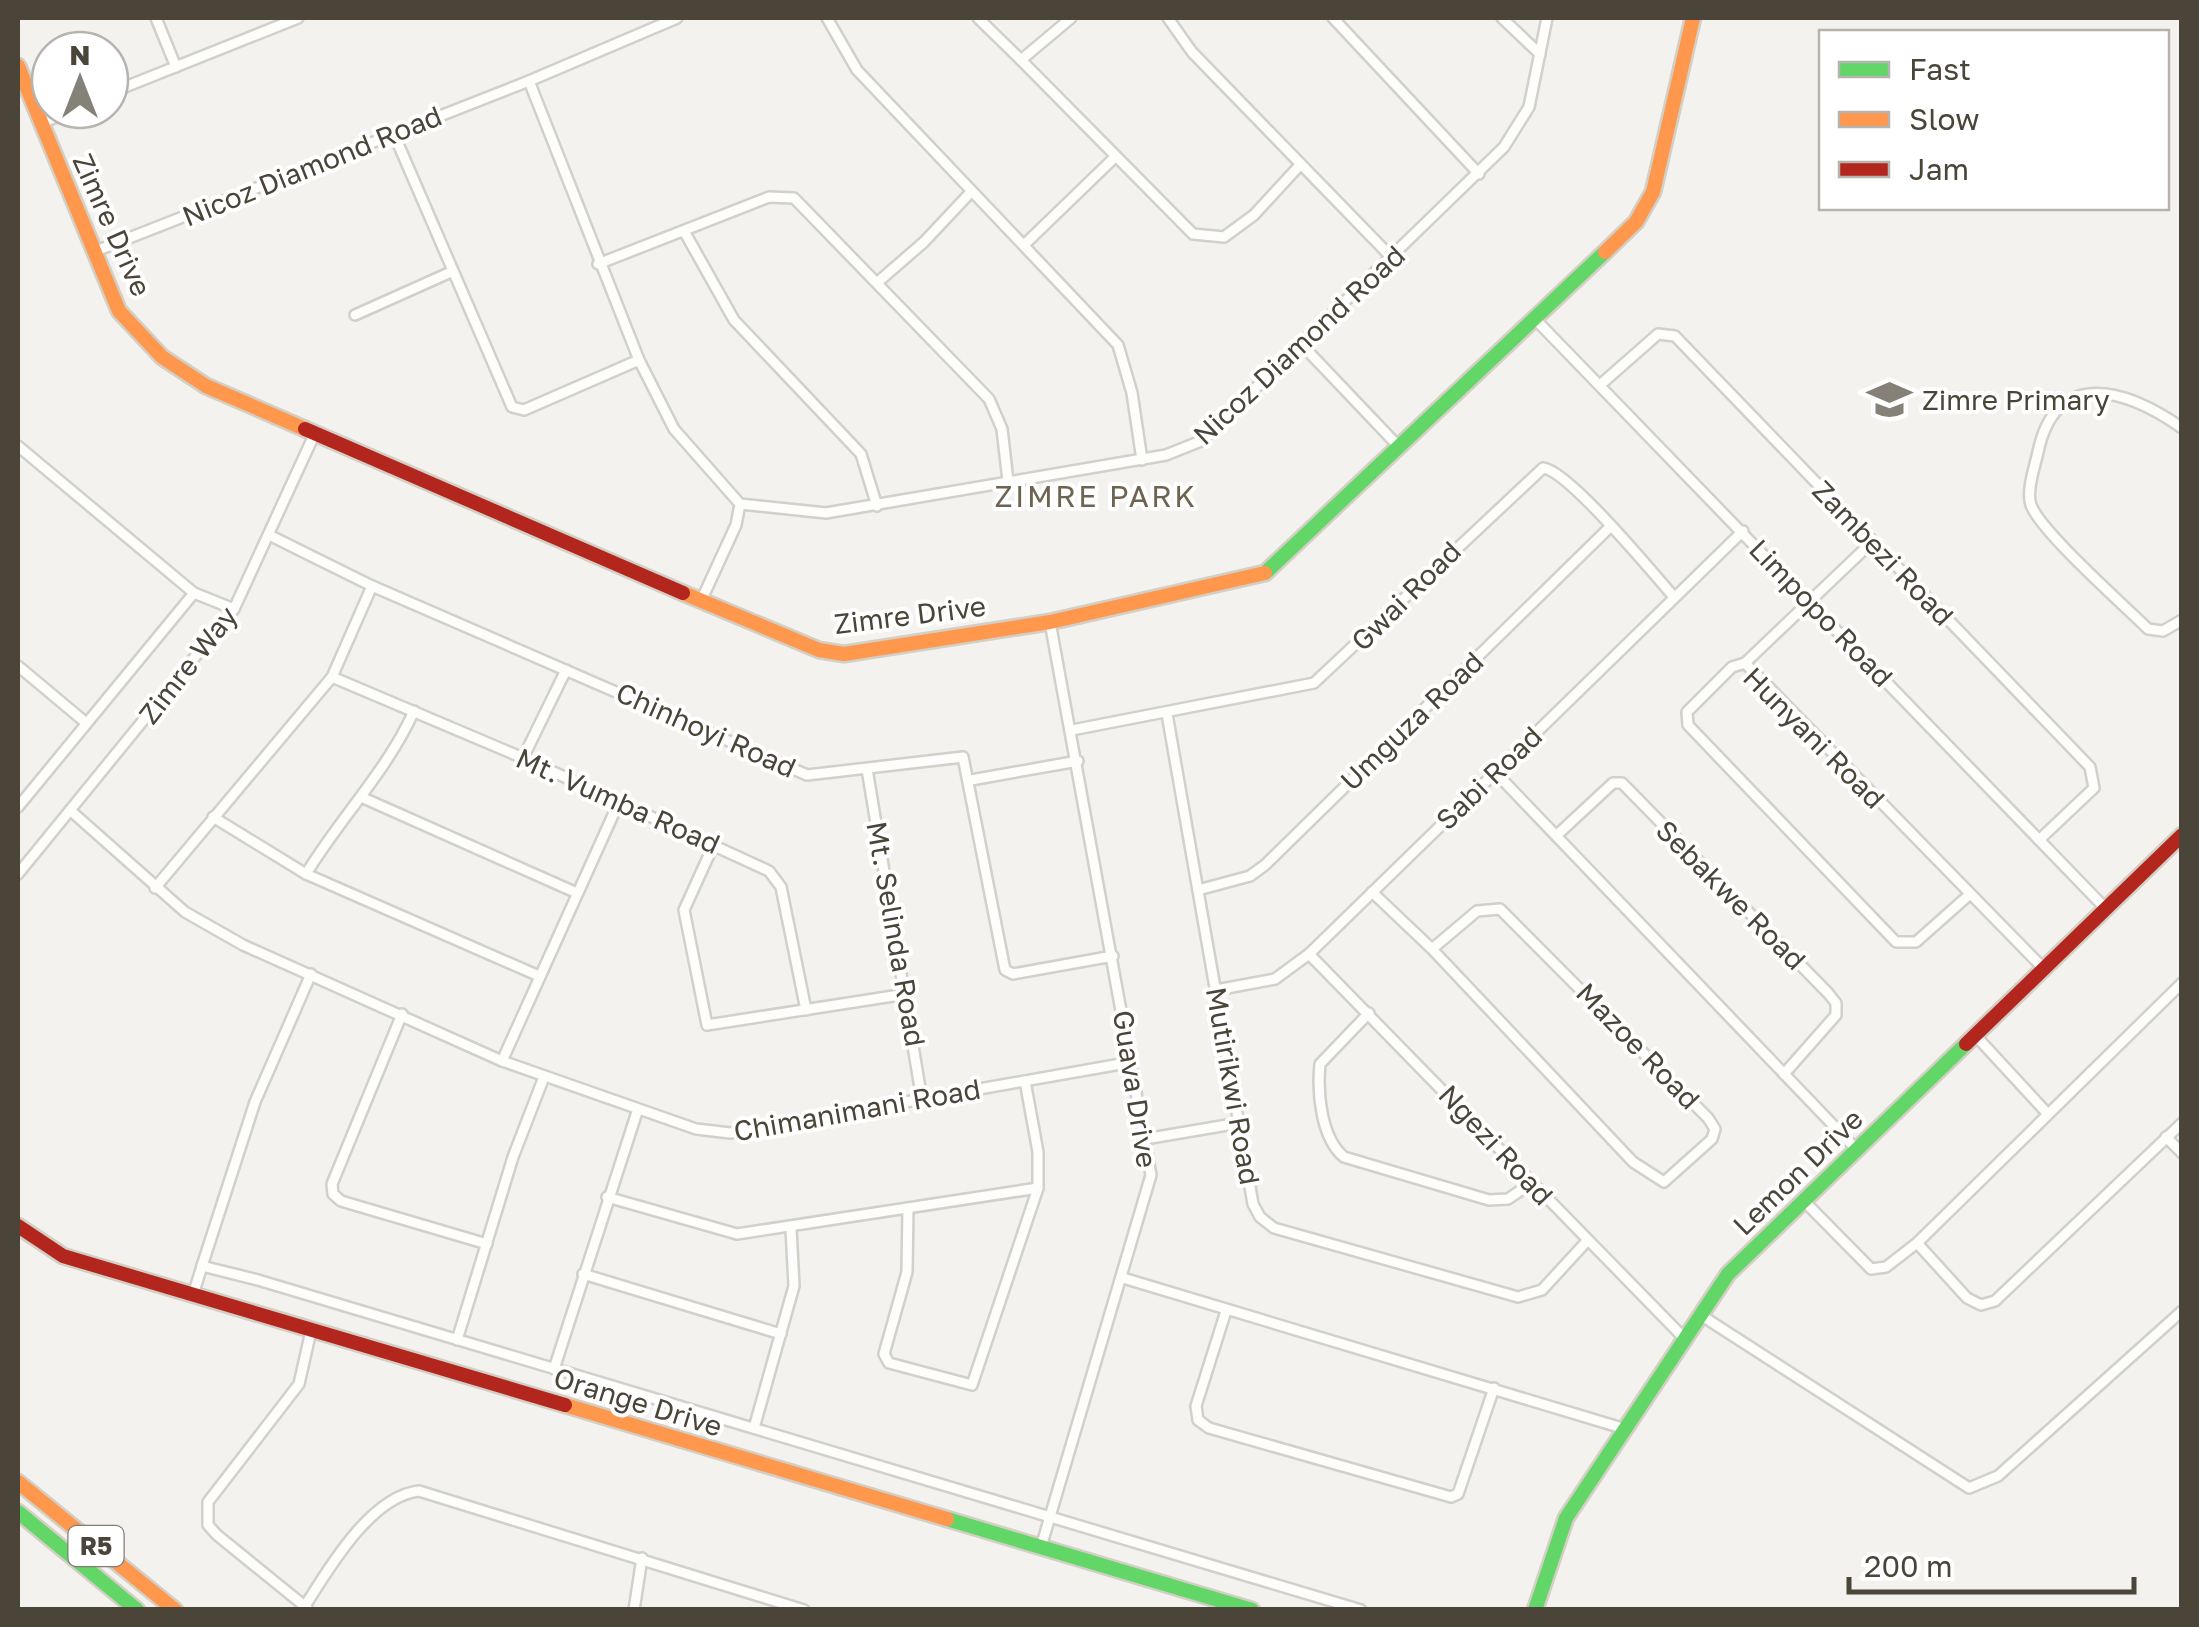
<svg xmlns="http://www.w3.org/2000/svg" width="2199" height="1627" font-family="'Golos Text',sans-serif">
<style>
.lines{fill:none;stroke-linecap:round;stroke-linejoin:round}
.street-casing{stroke:#d2d0cb;stroke-width:14}
.fast-casing{stroke:#d3cfc5;stroke-width:19}
.slow-casing{stroke:#d3cfc5;stroke-width:19}
.jam-casing{stroke:#d3cfc5;stroke-width:19}
.street{stroke:#fdfdfc;stroke-width:9}
.fast{stroke:#63d668;stroke-width:14}
.slow{stroke:#ff974d;stroke-width:14}
.jam{stroke:#b3261e;stroke-width:14}
.labels{text-anchor:middle;stroke-width:8;stroke-linejoin:round;paint-order:stroke}
.shield{fill:#fff;stroke:#817c74;stroke-width:2.5}
.shield-label{font-size:25px;font-weight:bold;fill:#4b4439}
.street-label{font-size:28px;fill:#4b4439;stroke:#fff}
.poi-label{font-size:28px;fill:#4b4439;stroke:#fff;text-anchor:start}
.neighbourhood-label{font-size:30px;letter-spacing:2.5px;fill:#6e6250;stroke:#fff}
</style>
<rect width="100%" height="100%" fill="#f4f2ee"/>
<g class="lines">
<defs>
<g id="street">
<path d="M156 18 176 67"/>
<path d="M827 18 857 70 1118 345 1132 393 1142 460"/>
<path d="M978 18 1021 60"/>
<path d="M1071 18 1021 60 1193 234 1224 237 1254 215 1300 165"/>
<path d="M1168 18 1192 52 1393 259"/>
<path d="M1333 18 1479 174"/>
<path d="M1502 18 1540 54"/>
<path d="M529 81 639 360 674 429 740 504 826 513 1166 455 1201 441 1504 147 1529 107 1547 18"/>
<path d="M110 93 298 18"/>
<path d="M40 124 72 110"/>
<path d="M393 132 512 407 524 410 639 360"/>
<path d="M684 231 734 320 861 454 877 506"/>
<path d="M1024 245 1114 158"/>
<path d="M96 251 529 81 677 18"/>
<path d="M598 264 769 197 794 198 989 399 1002 429 1008 481"/>
<path d="M879 281 924 242 970 193"/>
<path d="M355 315 451 272"/>
<path d="M1536 320 2105 908"/>
<path d="M1303 346 1400 448"/>
<path d="M1600 385 1658 334 1675 336 2090 767 2094 788 2039 840"/>
<path d="M2182 428C2128 390 2056 366 2038 452 2035 466 2026 491 2031 505 2040 531 2125 606 2148 629L2163 631 2182 620"/>
<path d="M18 446 194 593 234 609"/>
<path d="M269 535 372 586 807 775 963 757 1005 970 1013 974 1113 956"/>
<path d="M701 601 736 525 740 504"/>
<path d="M1745 663 1872 542"/>
<path d="M18 666 85 722"/>
<path d="M332 677 523 758 769 871 781 887 806 1010"/>
<path d="M1167 714 1253 1204 1260 1217 1274 1228 1518 1297 1542 1290 1587 1241"/>
<path d="M1072 730 1314 683 1543 468C1568 470 1653 573 1674 597"/>
<path d="M523 758 566 670"/>
<path d="M867 769 922 1100"/>
<path d="M1495 772 1857 1150"/>
<path d="M971 780 1078 761"/>
<path d="M361 797 577 893"/>
<path d="M18 807 194 593"/>
<path d="M71 811 185 912 243 945 502 1061 696 1129 730 1133 1132 1062"/>
<path d="M213 817 306 874 539 976"/>
<path d="M1557 835 1613 783H1622L1828 993 1836 1003V1015L1784 1074"/>
<path d="M714 844 684 910 707 1025 906 994"/>
<path d="M18 874 234 609 315 433"/>
<path d="M306 874C340 818 387 771 414 711"/>
<path d="M155 888 332 677 372 586"/>
<path d="M1198 890 1250 876 1265 865 1611 526"/>
<path d="M1372 892 1432 949 1633 1162 1664 1182 1712 1139 1715 1129 1708 1118 1500 909 1477 911 1432 949"/>
<path d="M1969 895 1916 942H1896L1688 725 1687 712 1732 667 1745 663 2043 968"/>
<path d="M1309 954 1683 1337"/>
<path d="M1216 990 1275 979 1309 954 1743 531"/>
<path d="M1369 1013 1320 1064C1317 1093 1321 1138 1344 1157L1489 1200 1508 1199 1530 1184"/>
<path d="M402 1014 332 1184 333 1194 341 1201 487 1244"/>
<path d="M1975 1035 2046 1112"/>
<path d="M502 1061 618 804"/>
<path d="M2166 1137 2182 1153"/>
<path d="M1145 1139 1239 1123"/>
<path d="M607 1197 737 1234 1038 1188"/>
<path d="M1804 1201 1871 1269 1886 1267 1917 1243 2182 983"/>
<path d="M908 1208 907 1272 884 1354 889 1363 972 1385 1038 1188V1152L1025 1081"/>
<path d="M1917 1243 1967 1298 1981 1305 1995 1301 2182 1123"/>
<path d="M202 1266 255 1102 311 974"/>
<path d="M583 1274 781 1334"/>
<path d="M1123 1278 1622 1428"/>
<path d="M193 1295 202 1266 258 1280 1361 1610"/>
<path d="M1226 1311 1196 1406 1198 1420 1209 1428 1451 1497 1458 1494 1494 1388"/>
<path d="M1699 1314 1969 1488 1998 1476 2182 1311"/>
<path d="M457 1340 513 1157 544 1077"/>
<path d="M554 1369 637 1112"/>
<path d="M754 1428 794 1286 791 1229"/>
<path d="M1041 1547 1151 1175 1050 622"/>
<path d="M305 1606C329 1568 371 1496 419 1491L804 1610"/>
<path d="M307 1608 217 1535 208 1525V1502L299 1384 311 1331"/>
<path d="M634 1610 642 1558"/>
</g>
<g id="fast">
<path d="M1265 573 1605 252"/>
<path d="M18 1512 137 1610"/>
<path d="M947 1519 1252 1610"/>
<path d="M1535 1610 1566 1518 1728 1274 1966 1044"/>
</g>
<g id="slow">
<path d="M18 66 119 311 162 357 206 386 305 429"/>
<path d="M1605 252 1636 222 1653 192 1693 18"/>
<path d="M683 593 819 650 844 654 1050 622 1265 573"/>
<path d="M565 1405 947 1519"/>
<path d="M18 1482 175 1610"/>
</g>
<g id="jam">
<path d="M305 429 683 593"/>
<path d="M1966 1044 2182 835"/>
<path d="M18 1226 63 1256 565 1405"/>
</g>
</defs>
<use href="#street" class="street-casing"/>
<use href="#fast" class="fast-casing"/>
<use href="#slow" class="slow-casing"/>
<use href="#jam" class="jam-casing"/>
<use href="#street" class="street"/>
<use href="#fast" class="fast"/>
<use href="#slow" class="slow"/>
<use href="#jam" class="jam"/>
</g>
<defs>
<symbol id="school-bare" viewBox="-9 -9 18 18"><path d="M0-5L7-2L0 1L-7-2ZM-4 1L0 2.5L4 1V4Q0 6-4 4Z" fill="#868178" stroke="#fff" stroke-width="2.5" paint-order="stroke"/></symbol>
</defs>
<g fill-rule="evenodd">
<use href="#school-bare" x="1858" y="368" width="63" height="63"/>
</g>
<g class="labels">
<rect class="shield" x="68.5" y="1526" width="55" height="40" rx="8"/>
<g class="shield-label">
<text x="96" y="1555">R5</text>
</g>
<g class="street-label">
<text transform="translate(312 166) rotate(-22)" y="10">Nicoz Diamond Road</text>
<text transform="translate(112 225) rotate(66)" y="10">Zimre Drive</text>
<text transform="translate(1299 345) rotate(-43)" y="10">Nicoz Diamond Road</text>
<text transform="translate(1883 553) rotate(46)" y="10">Zambezi Road</text>
<text transform="translate(1406 596) rotate(-45)" y="10">Gwai Road</text>
<text transform="translate(1821 613) rotate(46)" y="10">Limpopo Road</text>
<text transform="translate(910 615) rotate(-7)" y="10">Zimre Drive</text>
<text transform="translate(188 665) rotate(-52)" y="10">Zimre Way</text>
<text transform="translate(1412 721) rotate(-44)" y="10">Umguza Road</text>
<text transform="translate(706 730) rotate(24)" y="10">Chinhoyi Road</text>
<text transform="translate(1814 738) rotate(45)" y="10">Hunyani Road</text>
<text transform="translate(1489 778) rotate(-44)" y="10">Sabi Road</text>
<text transform="translate(618 801) rotate(24)" y="10">Mt. Vumba Road</text>
<text transform="translate(1731 895) rotate(45)" y="10">Sebakwe Road</text>
<text transform="translate(896 934) rotate(80)" y="10">Mt. Selinda Road</text>
<text transform="translate(1638 1046) rotate(46)" y="10">Mazoe Road</text>
<text transform="translate(1233 1086) rotate(80)" y="10">Mutirikwi Road</text>
<text transform="translate(1135 1089) rotate(81)" y="10">Guava Drive</text>
<text transform="translate(857 1110) rotate(-10)" y="10">Chimanimani Road</text>
<text transform="translate(1496 1145) rotate(47)" y="10">Ngezi Road</text>
<text transform="translate(1798 1172) rotate(-44)" y="10">Lemon Drive</text>
<text transform="translate(638 1402) rotate(17)" y="10">Orange Drive</text>
</g>
<g class="poi-label">
<text x="1922" y="410">Zimre Primary</text>
</g>
<g class="neighbourhood-label">
<text x="1096" y="507">ZIMRE PARK</text>
</g>
</g>
<rect width="2199" height="1627" fill="none" stroke="#4b4439" stroke-width="40"/>
<rect x="1819" y="30" width="350" height="180" fill="#ffffff" stroke="#b7b4b0" stroke-width="2.5"/>
<rect x="1839" y="62" width="50" height="15" fill="#63d668" stroke="#b7b4b0" stroke-width="2.5"/>
<text x="1909" y="80" font-size="30" fill="#4b4439">Fast</text>
<rect x="1839" y="112" width="50" height="15" fill="#ff974d" stroke="#b7b4b0" stroke-width="2.5"/>
<text x="1909" y="130" font-size="30" fill="#4b4439">Slow</text>
<rect x="1839" y="162" width="50" height="15" fill="#b3261e" stroke="#b7b4b0" stroke-width="2.5"/>
<text x="1909" y="180" font-size="30" fill="#4b4439">Jam</text>
<g transform="translate(80 80)"><circle r="48" fill="#ffffff" stroke="#b7b4b0" stroke-width="2.5"/>
<path d="M0-8L18 38L0 25L-18 38Z" fill="#868178"/>
<text y="-15" font-size="28" font-weight="bold" text-anchor="middle" fill="#4b4439">N</text>
</g>
<path d="M1849 1577v15h285v-15" fill="none" stroke="#4b4439" stroke-width="5"/>
<text x="1864" y="1577" font-size="30" fill="#4b4439" stroke="#ffffff" stroke-width="8" paint-order="stroke">200 m</text>
</svg>
